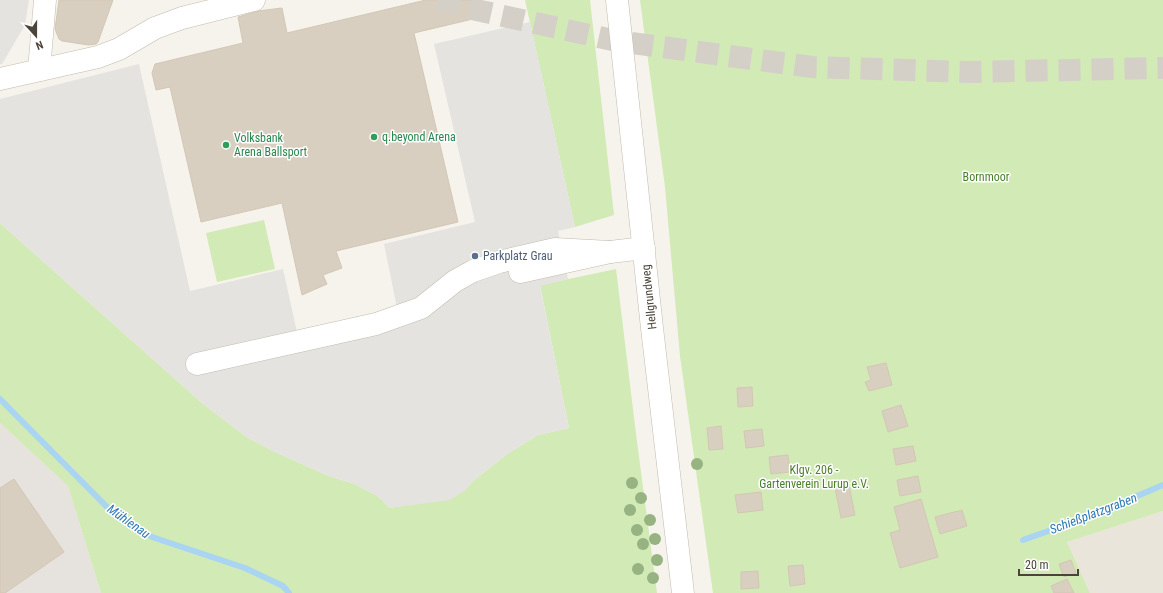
<svg xmlns="http://www.w3.org/2000/svg" width="1163" height="593" font-family="'Roboto Condensed',sans-serif">
<style>
.residential{fill:#eae5da}
.industrial{fill:#e6e2dd}
.green{fill:#d2eab5}
.parking{fill:#e5e3e0}
.lines{fill:none;stroke-linecap:round;stroke-linejoin:round}
.stream{stroke:#a9d4f2;stroke-width:6}
.building{fill:#d8cfc1;stroke:#d3c7b4}
.minor-tunnel{stroke:#d4d0c8;stroke-width:22;stroke-dasharray:22 11;stroke-linecap:butt}
.minor-casing{stroke:#c2bbae;stroke-width:23}
.minor{stroke:#fff;stroke-width:22}
.tree{fill:#97b381}
.leisure-dot{fill:#2e9e5b;stroke:#fff;stroke-width:1.5}
.service-dot{fill:#5c6f8a;stroke:#fff;stroke-width:1.5}
.labels{text-anchor:middle;stroke-width:3;stroke-linejoin:round;paint-order:stroke}
.leisure-label{font-size:12px;fill:#27864d;stroke:#fff;text-anchor:start}
.park-label{font-size:12px;fill:#4a7f2a;stroke:#fff}
.service-label{font-size:12px;fill:#4e5e75;stroke:#fff;text-anchor:start}
.street-label{font-size:12px;fill:#4b4439;stroke:#fff}
.water-label{font-size:13px;font-style:italic;fill:#2e7ab2;stroke:#fff}
</style>
<rect width="100%" height="100%" fill="#f6f3ec"/>
<path class="residential" d="M1163 511V593H1090L1067 542Z"/>
<path class="industrial" d="M0 423 68 486 101 593H0Z"/>
<g class="green">
<path d="M525 0H590L614 215 575 227Z"/>
<path d="M640 0H1163V511L1067 542 1090 593H713L680 356 665 187Z"/>
<path d="M264 220 275 269 217 282 206 233Z"/>
<path d="M0 223 202 403 248 438 275 452 329 476 355 484 379 497 390 508 464 491 473 481 507 454 538 435 569 428 540 285 616 269 636 434 657 593H101L68 486 0 423Z"/>
</g>
<g class="parking">
<path d="M0 0H29L25 25 2 64H0Z"/>
<path d="M530 22 575 227 558 231 568 279 540 286 569 428 538 435 507 454 473 481 464 491 450 500 390 508 379 497 355 484 329 476 275 452 248 438 202 403 0 223V99L139 64 190 291 283 269 297 332 397 308 384 244 475 222 434 44Z"/>
</g>
<g class="lines">
<g class="stream">
<path d="M0 399 106 506 129 523 152 537 245 568 283 586 289 593"/>
<path d="M1023 540 1088 517 1163 485"/>
</g>
</g>
<g class="building">
<path d="M59 0H113L98 42 96 44 89 45 62 41 59 39 55 29Z"/>
<path d="M426 0H473L477 18 414 33 458 222 336 251 342 268 323 275 327 284 302 295 282 203 201 222 170 87 156 90 152 73 155 64 243 43 238 17 258 11 282 8 287 33Z"/>
<path d="M886 363 892 385 869 391 865 382 871 380 867 367Z"/>
<path d="M752 387 753 406 738 407 737 388Z"/>
<path d="M901 405 908 426 888 432 882 411Z"/>
<path d="M721 426 723 449 709 450 707 428Z"/>
<path d="M762 429 764 446 746 448 744 431Z"/>
<path d="M913 446 916 461 896 465 893 449Z"/>
<path d="M788 455 790 472 771 474 769 457Z"/>
<path d="M918 476 921 492 900 496 897 480Z"/>
<path d="M14 479 64 552 5 593H0V488Z"/>
<path d="M849 485 855 515 841 518 835 488Z"/>
<path d="M761 492 763 510 738 513 735 495Z"/>
<path d="M921 499 938 557 900 568 890 533 900 530 894 507Z"/>
<path d="M962 510 967 526 940 534 935 517Z"/>
<path d="M1071 560 1076 573 1064 577 1059 564Z"/>
<path d="M803 565 805 584 790 586 788 566Z"/>
<path d="M758 571 759 588 741 589V572Z"/>
<path d="M1067 579 1074 593H1054L1051 586Z"/>
</g>
<g class="lines">
<path class="minor-tunnel" d="M438 0 467 8 617 41 812 67 968 72 1163 68"/>
<defs>
<g id="minor">
<path d="M617 0 652 328 683 593"/>
<path d="M39 70 45 0"/>
<path d="M0 79 98 57 119 49 155 28 182 18 254 0"/>
<path d="M520 272 610 252 644 248"/>
<path d="M197 364 376 324 421 308 455 281 473 271 499 262 555 249 610 252"/>
</g>
</defs>
<use href="#minor" class="minor-casing"/>
<use href="#minor" class="minor"/>
</g>
<g class="tree">
<circle cx="697" cy="464" r="6"/>
<circle cx="632" cy="483" r="6"/>
<circle cx="641" cy="498" r="6"/>
<circle cx="630" cy="510" r="6"/>
<circle cx="650" cy="520" r="6"/>
<circle cx="637" cy="530" r="6"/>
<circle cx="655" cy="539" r="6"/>
<circle cx="643" cy="544" r="6"/>
<circle cx="657" cy="560" r="6"/>
<circle cx="638" cy="569" r="6"/>
<circle cx="653" cy="578" r="6"/>
</g>
<g class="leisure-dot">
<circle cx="374" cy="137" r="4"/>
<circle cx="226" cy="145" r="4"/>
</g>
<circle class="service-dot" cx="475" cy="256" r="4"/>
<g class="labels">
<g class="leisure-label">
<text x="382" y="141">q.beyond Arena</text>
<text x="234" y="142">Volksbank<tspan x="234" dy="14">Arena Ballsport</tspan></text>
</g>
<g class="park-label">
<text x="986" y="181">Bornmoor</text>
<text x="814" y="474">Klgv. 206 -<tspan x="814" dy="14">Gartenverein Lurup e.V.</tspan></text>
</g>
<g class="service-label">
<text x="483" y="260">Parkplatz Grau</text>
</g>
<g class="street-label">
<text transform="translate(649 297) rotate(-96)" y="4">Hellgrundweg</text>
</g>
<g class="water-label">
<text transform="translate(1093 513) rotate(-21)" y="5">Schießplatzgraben</text>
<text transform="translate(129 521) rotate(35)" y="5">Mühlenau</text>
</g>
</g>
<g transform="translate(36 36) rotate(159)" stroke="#ffffff" stroke-width="3" paint-order="stroke">
<path d="M0-3L7 15L0 10L-7 15Z" fill="#4b4439"/>
<text y="-6" font-size="11" font-weight="bold" text-anchor="middle" fill="#4b4439">N</text>
</g>
<path d="M1019 569v6h59v-6" fill="none" stroke="#4b4439" stroke-width="2"/>
<text x="1025" y="569" font-size="12" fill="#4b4439" stroke="#ffffff" stroke-width="3" paint-order="stroke">20 m</text>
</svg>
